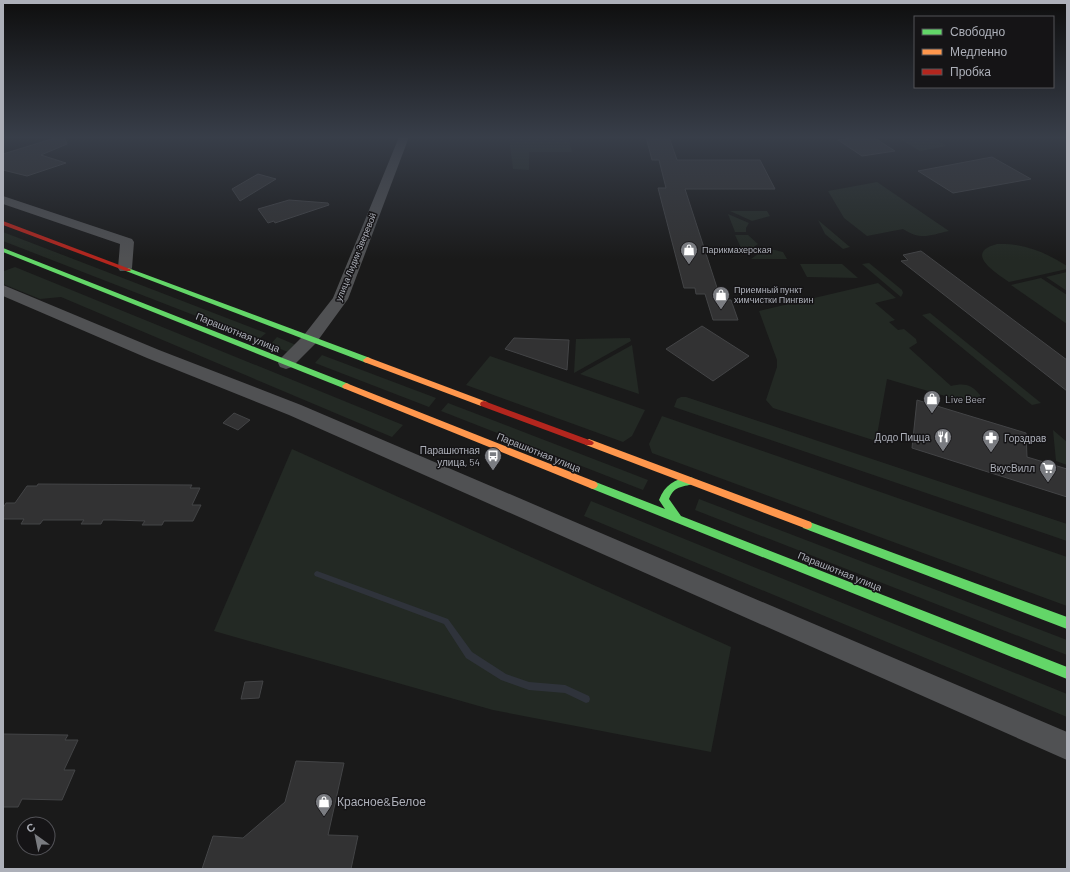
<svg xmlns="http://www.w3.org/2000/svg" width="1070" height="872" font-family="Barlow,sans-serif">
<style>
.green{fill:#232924}
.lines{fill:none;stroke-linecap:round;stroke-linejoin:round}
.stream{fill:#2f333b;fill-rule:evenodd}
.building{fill:#323233;stroke:#434446}
.street{fill:#505153;fill-rule:evenodd}
.fast{fill:#63d668;fill-rule:evenodd}
.slow{fill:#ff974d;fill-rule:evenodd}
.jam{fill:#b3261e;fill-rule:evenodd}
.labels{text-anchor:middle;stroke-width:3;stroke-linejoin:round;paint-order:stroke}
.far-poi-label{font-size:9px;fill:#adb0b9;stroke:#151416;text-anchor:start}
.far-street-label{font-size:9px;fill:#adb0b9;stroke:#151416}
.street-label{font-size:10px;fill:#adb0b9;stroke:#151416}
.poi-label{font-size:10px;fill:#adb0b9;stroke:#151416;text-anchor:end}
.near-poi-label{font-size:12px;fill:#adb0b9;stroke:#151416;text-anchor:start}
</style>
<rect width="100%" height="100%" fill="#1a1a1a"/>
<g class="green">
<path d="M509 137H568L572 152H529V170L513 169Z"/>
<path d="M906 137H930L947 146 920 151 898 138Z"/>
<path d="M877 182 949 231C930 235 921 241 903 229L867 236 844 218 828 191Z"/>
<path d="M730 211H767L770 216 752 221Z"/>
<path d="M728 214 749 223 746 228V232H735Z"/>
<path d="M818 220 850 247 843 249 825 234Z"/>
<path d="M3 232 266 333 258 340 3 241Z"/>
<path d="M735 235H748L758 244 744 254Z"/>
<path d="M997 244C1024 243 1045 252 1067 266V269L1009 282C996 273 963 253 997 244Z"/>
<path d="M766 248 783 252 787 259H751Z"/>
<path d="M869 263 902 290 903 293 901 297 862 264Z"/>
<path d="M800 264H842L858 278 807 277Z"/>
<path d="M15 267 403 425 392 437 61 297 40 299 3 284 4 271Z"/>
<path d="M1067 272V291L1046 277Z"/>
<path d="M1041 278 1067 295V324L1011 285Z"/>
<path d="M878 283 896 298 875 303 895 320 889 322 898 330 904 329 916 339 917 343 909 348 951 386C964 383 971 384 980 395V399L975 402H966L887 379 876 441 773 408 766 400 777 367V360L759 311Z"/>
<path d="M930 313 1041 403 1032 405 922 315Z"/>
<path d="M277 337 296 345 288 352 270 345Z"/>
<path d="M630 338 631 341 574 373 576 339Z"/>
<path d="M632 345 639 394 580 374Z"/>
<path d="M322 355 436 398 429 407 315 363Z"/>
<path d="M490 356 645 410 632 436 623 442 466 385Z"/>
<path d="M681 397H686L1067 524V541L674 407 677 399Z"/>
<path d="M448 403 648 480 643 490 441 411Z"/>
<path d="M662 416 1067 557V606L652 453 649 444Z"/>
<path d="M1053 430 1067 442V465L1056 461Z"/>
<path d="M292 449 731 647 711 752 493 710 214 631Z"/>
<path d="M699 499 1067 640V655L695 510Z"/>
<path d="M591 501 1067 694V717L584 516Z"/>
</g>
<g class="lines">
<path class="stream" d="M317 571 448 619 472 652 506 674 529 682 565 685 589 696 590 699 589 702 586 703 565 693 529 690 501 680 466 658 444 624 315 576 314 574 315 572Z"/>
</g>
<g class="building">
<path d="M58 137H64L67 144 41 155 66 163 27 176 3 170V154Z"/>
<path d="M646 137H669L677 160H760L775 189H685L721 300H731L738 320H713L705 294H696L695 288H684L658 188H666L659 160H652Z"/>
<path d="M858 137H873L895 151 862 156 838 140Z"/>
<path d="M992 157 1031 179 953 193 918 171Z"/>
<path d="M258 174 276 179 240 201 232 189Z"/>
<path d="M289 200 328 203 329 205 275 223 274 221 268 223 258 209Z"/>
<path d="M921 251 1067 360V391L901 261 908 260 903 255Z"/>
<path d="M702 326 749 356 713 381 666 349Z"/>
<path d="M514 338 569 340 567 370 505 349Z"/>
<path d="M917 400 1026 433 1027 457 1067 469V497L912 448Z"/>
<path d="M234 413 250 420 238 430 223 423Z"/>
<path d="M38 484 192 485 190 488H200L192 505H201L193 521H164L162 525H142L145 521 114 520H103L101 524H81L84 520H43L40 524H21L24 519H3V508L6 503H15L27 486H37Z"/>
<path d="M263 681 259 698 241 699 245 682Z"/>
<path d="M3 734 68 735 65 740H78L64 770H75L62 800 22 799 18 807H3Z"/>
<path d="M296 761 344 763 328 835 358 836 351 869H202L213 836 243 838 285 802Z"/>
</g>
<g class="lines">
<g class="street">
<path d="M399 137H409L348 299 316 343 292 367 286 369 280 367 278 363 280 359 304 335 333 298Z"/>
<path d="M3 196 132 239 134 242 132 268 130 271H120L118 268 120 244 3 204Z"/>
<path d="M3 285 159 350 301 405 1067 732V760L289 415 147 358 3 296Z"/>
</g>
<g class="fast">
<path d="M3 248 349 384 350 386 346 389 343 388 3 252Z"/>
<path d="M128 268 370 358 371 360 367 363 364 362 126 271V269Z"/>
<path d="M690 477 693 478 695 481 693 484C682 487 674 486 669 499L681 516 1067 667V679L590 488 588 485 590 482 593 481 665 509 659 500C665 485 674 479 690 477Z"/>
<path d="M807 521 1067 617V629L803 528 802 525 803 522Z"/>
</g>
<g class="slow">
<path d="M367 357 487 402 488 404 487 406H481L364 362 363 360Z"/>
<path d="M346 383 596 482 598 485 596 488 593 489 590 488 343 388 342 386Z"/>
<path d="M589 439 811 522 812 525 811 528 807 529 586 445 584 443 586 441Z"/>
</g>
<g class="jam">
<path d="M3 221 130 269 131 270 130 271H126L3 225Z"/>
<path d="M484 401 592 441 594 443 592 445H586L481 406 480 404 481 402Z"/>
</g>
</g>
<linearGradient id="sky" x2="0" y2="1"><stop stop-color="#0e0e0e"/><stop offset="0.53" stop-color="#383e49"/><stop offset="1" stop-color="#383e49" stop-opacity="0"/></linearGradient>
<rect width="1070" height="259" fill="url(#sky)"/>
<defs>
<symbol id="shop-pin" viewBox="-11 -11 22 30"><path d="M0 17L-7.5 6A9.5 9.5 0 1 1 7.5 6Z" fill="#7a7c81" stroke="#151416"/><path d="M-5-2.5h2.3a2.7 3.5 0 0 1 5.4 0H5L5.5 6h-11ZM-1.5-2.5h3a1.5 2.3 0 0 0-3 0Z" fill="#fff"/></symbol>
<symbol id="restaurant-pin" viewBox="-11 -11 22 30"><path d="M0 17L-7.5 6A9.5 9.5 0 1 1 7.5 6Z" fill="#7a7c81" stroke="#151416"/><path d="M-5-6h1v4h1v-4h1v4h1v-4h1v5L-1.5 .5V6h-2V.5L-5-1ZM5-6V6H3V1.5H1.5Q1.5-4 5-6Z" fill="#fff"/></symbol>
<symbol id="pharmacy-pin" viewBox="-11 -11 22 30"><path d="M0 17L-7.5 6A9.5 9.5 0 1 1 7.5 6Z" fill="#7a7c81" stroke="#151416"/><path d="M-2-6h4v4h4v4h-4v4h-4v-4h-4v-4h4Z" fill="#fff"/></symbol>
<symbol id="bus-pin" viewBox="-11 -11 22 30"><path d="M0 17L-7.5 6A9.5 9.5 0 1 1 7.5 6Z" fill="#7a7c81" stroke="#151416"/><path d="M-5-6H5V4H4V6H2V4H-2V6H-4V4H-5ZM-3.5-4V0h7V-4ZM-3.5 1.2v1.5H-2V1.2ZM2 1.2v1.5H3.5V1.2Z" fill="#fff"/></symbol>
<symbol id="supermarket-pin" viewBox="-11 -11 22 30"><path d="M0 17L-7.5 6A9.5 9.5 0 1 1 7.5 6Z" fill="#7a7c81" stroke="#151416"/><path d="M-6-5.5h2.5l.6 2H6L4.5 2H-2.5L-4.4-4H-6ZM-1.5 3.2a1.3 1.3 0 1 0 .1 0ZM3 3.2a1.3 1.3 0 1 0 .1 0Z" fill="#fff"/></symbol>
</defs>
<g fill-rule="evenodd">
<use href="#shop-pin" x="679" y="240" width="20" height="27"/>
<use href="#shop-pin" x="711" y="285" width="20" height="27"/>
<use href="#shop-pin" x="922" y="389" width="20" height="27"/>
<use href="#restaurant-pin" x="933" y="427" width="20" height="27"/>
<use href="#pharmacy-pin" x="981" y="428" width="20" height="27"/>
<use href="#bus-pin" x="483" y="446" width="20" height="27"/>
<use href="#supermarket-pin" x="1038" y="458" width="20" height="27"/>
<use href="#shop-pin" x="314" y="792" width="20" height="27"/>
</g>
<g class="labels">
<g class="far-poi-label">
<text x="702" y="253">Парикмахерская</text>
<text x="734" y="293">Приемный пункт<tspan x="734" dy="10">химчистки Пингвин</tspan></text>
</g>
<g class="far-street-label">
<text transform="translate(356 257) rotate(-68)" y="3">улица Лидии Зверевой</text>
</g>
<g class="street-label">
<text transform="translate(238 332) rotate(22)" y="4">Парашютная улица</text>
<text transform="translate(539 452) rotate(22)" y="4">Парашютная улица</text>
<text transform="translate(840 571) rotate(22)" y="4">Парашютная улица</text>
</g>
<g class="poi-label">
<text x="945" y="403" text-anchor="start">Live Beer</text>
<text x="930" y="441">Додо Пицца</text>
<text x="1004" y="442" text-anchor="start">Горздрав</text>
<text x="480" y="454">Парашютная<tspan x="480" dy="12">улица, 54</tspan></text>
<text x="1035" y="472">ВкусВилл</text>
</g>
<g class="near-poi-label">
<text x="337" y="806">Красное&amp;Белое</text>
</g>
</g>
<rect width="1070" height="872" fill="none" stroke="#adb0b9" stroke-width="8"/>
<rect x="914" y="16" width="140" height="72" fill="#151416" stroke="#525257"/>
<rect x="922" y="29" width="20" height="6" fill="#63d668" stroke="#525257"/>
<text x="950" y="36" font-size="12" fill="#adb0b9">Свободно</text>
<rect x="922" y="49" width="20" height="6" fill="#ff974d" stroke="#525257"/>
<text x="950" y="56" font-size="12" fill="#adb0b9">Медленно</text>
<rect x="922" y="69" width="20" height="6" fill="#b3261e" stroke="#525257"/>
<text x="950" y="76" font-size="12" fill="#adb0b9">Пробка</text>
<g transform="translate(36 836) rotate(327)"><circle r="19" fill="#151416" stroke="#525257"/>
<path d="M0-3L7 15L0 10L-7 15Z" fill="#7a7c81"/>
<text y="-6" font-size="11" font-weight="bold" text-anchor="middle" fill="#adb0b9">С</text>
</g>
</svg>
